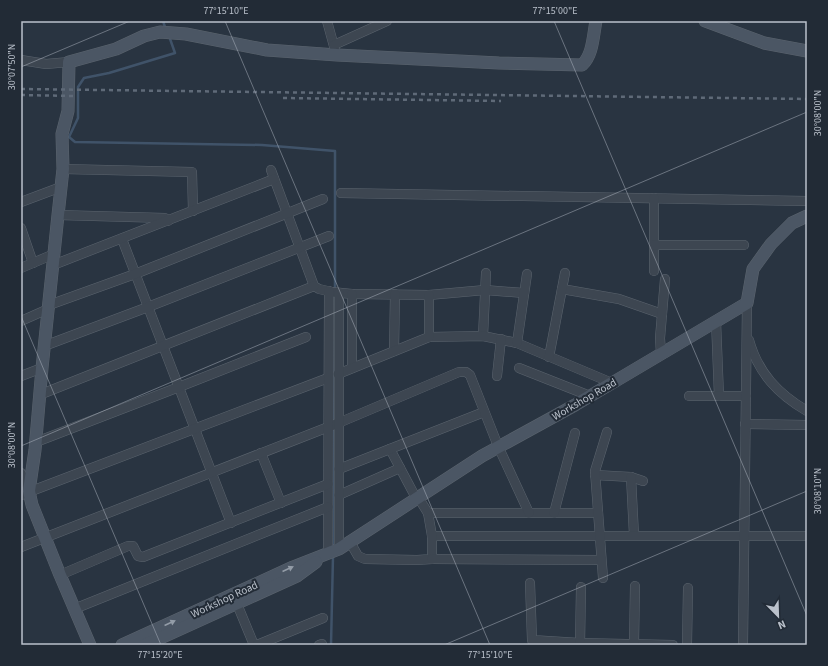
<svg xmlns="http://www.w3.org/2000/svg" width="828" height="666" font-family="'Source Sans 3',sans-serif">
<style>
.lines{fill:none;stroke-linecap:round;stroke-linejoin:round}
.stream{stroke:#405369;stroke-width:2.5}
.street-casing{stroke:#5b646e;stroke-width:10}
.secondary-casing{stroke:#5b646e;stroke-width:13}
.street{stroke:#3d4651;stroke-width:9}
.secondary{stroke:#4b5664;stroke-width:12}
.rail{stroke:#5f6a78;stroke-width:2.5;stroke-dasharray:4 4;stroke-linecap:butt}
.oneway{fill:#939ca7}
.ticks{fill:none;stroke:#bac1cb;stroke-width:1;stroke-opacity:0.45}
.labels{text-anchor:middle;stroke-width:4;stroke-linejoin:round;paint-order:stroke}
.street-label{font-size:11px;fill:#bac1cb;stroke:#222b36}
.neatline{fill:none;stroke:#bac1cb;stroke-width:1.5}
.ticks-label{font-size:10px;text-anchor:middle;fill:#bac1cb}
</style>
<rect width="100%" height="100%" fill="#293441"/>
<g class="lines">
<g class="stream">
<path d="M163 21 166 30"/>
<path d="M169 36 175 53 109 73 84 78 78 87V118L69 137 75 142 262 145 335 151V291"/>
<path d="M334 423 335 330"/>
<path d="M333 547 334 428"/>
<path d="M331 645 333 556"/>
</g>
<defs>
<g id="street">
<path d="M327 21 335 50"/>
<path d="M334 45 387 21"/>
<path d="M21 60 46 64 69 62"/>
<path d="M63 169 192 172 193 211"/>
<path d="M271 170 314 286 319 289 332 292 352 294 429 295 485 290 524 293"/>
<path d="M341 193 807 201"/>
<path d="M654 198V271"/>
<path d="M21 202 61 187"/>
<path d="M58 215 165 218 168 221"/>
<path d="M21 228 33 263"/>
<path d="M122 239 231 523"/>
<path d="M654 245H744"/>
<path d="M53 265 274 179"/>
<path d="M21 268 54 254"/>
<path d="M562 289 619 299 662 314"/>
<path d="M49 305 135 274 323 199"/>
<path d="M21 321 48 309"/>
<path d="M716 321 719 396"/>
<path d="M483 336 486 273"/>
<path d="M429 337 483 336 517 343 612 383"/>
<path d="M749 340C758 373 778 394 807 411"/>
<path d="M517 343 527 274"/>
<path d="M44 346 148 307 329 236"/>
<path d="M394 351 395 294"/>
<path d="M661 354 660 338 665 279"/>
<path d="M549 357 565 273"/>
<path d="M352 368V294"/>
<path d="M519 368 590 396"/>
<path d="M338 374 429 337V295"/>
<path d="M21 376 42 368"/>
<path d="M497 376 501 339"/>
<path d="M39 395 314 286"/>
<path d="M689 396H746"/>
<path d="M745 424 807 425"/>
<path d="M36 442 179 387 306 337"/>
<path d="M390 449 416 498"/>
<path d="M261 453 281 503"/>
<path d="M339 469 484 412"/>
<path d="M21 473 29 491"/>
<path d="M595 475 631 477 643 481"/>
<path d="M631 477 634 535"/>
<path d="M21 495 328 378"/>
<path d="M339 495 400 468"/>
<path d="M428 513H598"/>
<path d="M554 513 575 433"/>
<path d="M432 536H807"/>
<path d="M350 542 358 556 365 559 417 560 432 559V536L428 513 418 497"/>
<path d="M21 547 336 424 459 372H466L470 375 498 446 529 513"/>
<path d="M339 549V293"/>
<path d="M328 554 329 291"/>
<path d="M432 559 601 560"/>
<path d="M60 575 128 546H133L138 556 143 557 328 484"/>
<path d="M603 578 595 471 607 432"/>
<path d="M530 583 532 640 580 643 673 645"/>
<path d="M237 604 254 645"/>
<path d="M74 609 328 507"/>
<path d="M634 644 635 586"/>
<path d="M257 645 323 618"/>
<path d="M319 645 322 644"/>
<path d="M580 645 581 587"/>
<path d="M687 645 688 588"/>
<path d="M743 645 747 303"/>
</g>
<g id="secondary">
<path d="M705 21 764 43 807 51"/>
<path d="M90 645 60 575 32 505 29 491 35 450 42 368 58 215 63 169 62 134 68 111 69 62 116 49 144 36 160 32 186 34 267 50 337 55 499 63 582 65C593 55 593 36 596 21"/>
<path d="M122 645 293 567 339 549 482 456 575 405 747 303 753 269 771 244 792 223 807 216"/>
<path d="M145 645 297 576 316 562"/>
</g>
</defs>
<use href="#street" class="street-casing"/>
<use href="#secondary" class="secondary-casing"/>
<use href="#street" class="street"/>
<use href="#secondary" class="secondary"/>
<g class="rail">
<path d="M21 89 807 99"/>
<path d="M21 95 73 96"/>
<path d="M283 98 501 101"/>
</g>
</g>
<defs><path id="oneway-solid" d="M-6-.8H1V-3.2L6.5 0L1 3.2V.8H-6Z"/></defs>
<g class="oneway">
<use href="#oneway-solid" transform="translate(288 569) rotate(-24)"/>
<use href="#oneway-solid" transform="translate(170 623) rotate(-25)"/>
</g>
<path class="ticks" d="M225 21 490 645M554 21 807 616M21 67 130 21M21 316 161 645M21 446 807 112M444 645 807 491"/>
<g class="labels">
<g class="street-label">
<text transform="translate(584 399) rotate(-30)" y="4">Workshop Road</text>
<text transform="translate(224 599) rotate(-25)" y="4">Workshop Road</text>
</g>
</g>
<rect width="828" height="666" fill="none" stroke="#222b36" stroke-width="44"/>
<g transform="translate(778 616) rotate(157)" stroke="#222b36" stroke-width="3" paint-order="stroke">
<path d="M0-3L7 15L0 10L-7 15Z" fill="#bac1cb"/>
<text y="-6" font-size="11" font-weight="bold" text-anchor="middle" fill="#bac1cb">N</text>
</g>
<rect x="22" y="22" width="784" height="622" class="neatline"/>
<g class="ticks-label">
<text x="226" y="14">77°15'10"E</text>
<text x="555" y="14">77°15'00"E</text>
<text transform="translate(11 67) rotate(-90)" y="4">30°07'50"N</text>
<text transform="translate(817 113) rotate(-90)" y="4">30°08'00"N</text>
<text transform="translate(11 445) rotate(-90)" y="4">30°08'00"N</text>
<text transform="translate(817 491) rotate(-90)" y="4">30°08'10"N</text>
<text x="160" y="658">77°15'20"E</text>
<text x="490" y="658">77°15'10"E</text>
</g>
</svg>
